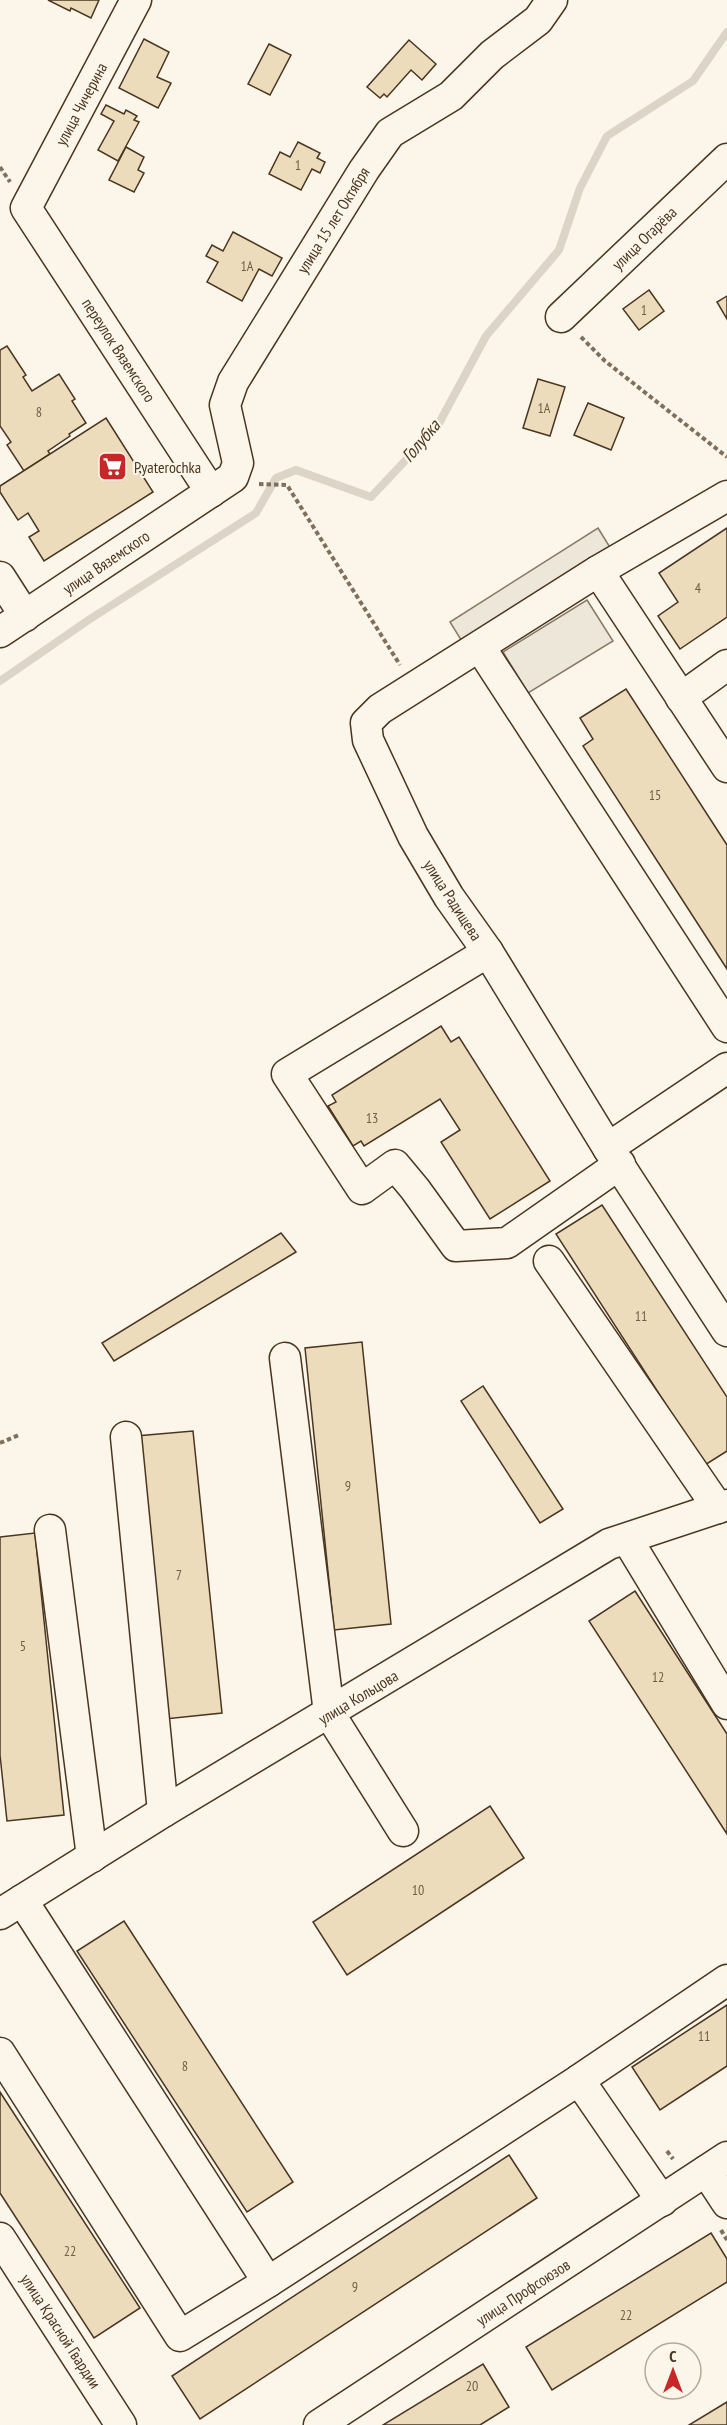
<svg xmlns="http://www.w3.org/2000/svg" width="727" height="2425" font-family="'PT Sans Narrow',sans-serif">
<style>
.parking{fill:#ede7d9;stroke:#887966;stroke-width:1.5}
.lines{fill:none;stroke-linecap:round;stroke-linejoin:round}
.stream{stroke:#dcd4c6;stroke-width:8}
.building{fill:#ecdcbc;stroke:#4a3520;stroke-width:1.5}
.minor-casing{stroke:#4a3520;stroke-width:33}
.path{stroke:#7f6f5c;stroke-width:4;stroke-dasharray:4.5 3;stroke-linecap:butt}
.minor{stroke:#fbf6e9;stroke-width:30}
.labels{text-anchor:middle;stroke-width:4.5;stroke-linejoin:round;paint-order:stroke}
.number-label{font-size:14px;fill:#725f47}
.street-label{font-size:16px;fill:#4a3520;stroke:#fbf6e9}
.poi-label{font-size:16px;fill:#4a3520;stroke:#fbf6e9;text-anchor:start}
.water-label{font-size:18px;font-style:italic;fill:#4a3520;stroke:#fbf6e9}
</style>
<rect width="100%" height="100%" fill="#fbf6e9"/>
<g class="parking">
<path d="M598 528 611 549 463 643 450 622Z"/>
<path d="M587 600 613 641 528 693 503 652Z"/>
</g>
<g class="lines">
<path class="stream" d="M0 681 90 619 256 513 276 478 296 470 371 497 437 427 486 336 559 250 580 188 607 136 693 81 727 32"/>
</g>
<g class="building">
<path d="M48 0H99L91 18 71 8 70 11Z"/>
<path d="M144 39 169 52 157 77 171 83 158 108 119 88Z"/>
<path d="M409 40 436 64 422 80 411 70 387 97 384 94 380 98 367 87Z"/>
<path d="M269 44 291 55 270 95 248 84Z"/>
<path d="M106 105 124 114 126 110 137 116 134 120 139 122 118 161 98 150 114 121 101 114Z"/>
<path d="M298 142 320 153 317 158 325 162 320 173 312 169 301 190 269 174 280 152 290 157Z"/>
<path d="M126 147 144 157 138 170 144 173 134 192 109 180Z"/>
<path d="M233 232 282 258 272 276 259 269 242 301 207 282 218 262 206 256 212 245 223 251Z"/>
<path d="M649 290 664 311 639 330 623 309Z"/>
<path d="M727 296V319L717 302Z"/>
<path d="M7 346 26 375 23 377 32 391 59 374 75 399 72 401 86 423 69 434 70 436 48 451 50 454 24 471 7 445 11 442 0 426V350Z"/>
<path d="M538 379 565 387 550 436 523 428Z"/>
<path d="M588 403 624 418 611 450 574 435Z"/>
<path d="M106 418 153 492 44 561 29 537 39 531 28 513 18 520 0 492V486Z"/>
<path d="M727 528V617L680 649 658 616 678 602 659 573Z"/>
<path d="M626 689 727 845V969L583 746 593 739 580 718Z"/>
<path d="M441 1026 451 1042 459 1037 550 1181 490 1219 441 1142 460 1130 440 1099 364 1146 361 1141 353 1146 328 1106 336 1102 332 1095Z"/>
<path d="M602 1205 727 1397V1451L705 1465 556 1234Z"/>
<path d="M281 1233 296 1252 114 1361 102 1343Z"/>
<path d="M362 1342 391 1624 334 1630 305 1348Z"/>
<path d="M483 1386 563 1509 540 1523 461 1401Z"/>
<path d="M193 1431 222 1713 165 1719 136 1436Z"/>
<path d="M35 1533 64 1815 7 1821 0 1755V1537Z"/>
<path d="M635 1591 727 1734V1834L589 1621Z"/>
<path d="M490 1806 524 1858 347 1975 313 1922Z"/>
<path d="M124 1921 293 2182 247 2212 77 1951Z"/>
<path d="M727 2005V2066L660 2110 632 2067Z"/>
<path d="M0 2092 140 2308 94 2338 0 2193Z"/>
<path d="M509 2155 537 2198 200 2419 172 2376Z"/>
<path d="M711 2233 727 2259V2282L552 2390 526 2347Z"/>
<path d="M483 2364 509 2407 480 2425H383Z"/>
<path d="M727 2402V2425H689Z"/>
</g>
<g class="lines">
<defs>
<g id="minor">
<path d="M136 0 26 208 211 492"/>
<path d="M561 317 727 159"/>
<path d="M598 571 727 496"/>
<path d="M0 577 25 616"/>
<path d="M0 632 233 477 238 463 225 405 233 382 364 170 390 133 451 96 492 55 538 20 552 0"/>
<path d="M480 647 727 1027"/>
<path d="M681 698 727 665"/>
<path d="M727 767 598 571 380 709 366 723 368 740 413 836 449 897 488 952 608 1148 727 1331"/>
<path d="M488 952 287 1074 362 1189 395 1165 415 1189 456 1246 507 1243 620 1164"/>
<path d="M608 1148 727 1068"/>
<path d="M549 1261 718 1508"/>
<path d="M285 1358 329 1713 403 1831"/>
<path d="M126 1437 163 1812"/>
<path d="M50 1530 92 1857"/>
<path d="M627 1539 727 1704"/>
<path d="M0 1914 163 1812 609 1544 727 1505"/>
<path d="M0 2053 180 2336 268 2282 22 1900"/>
<path d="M579 2080 727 1980"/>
<path d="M706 2171 727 2203"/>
<path d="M0 2238 121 2425"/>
<path d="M268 2282 579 2080 662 2201"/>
<path d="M319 2425 727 2157"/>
</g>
</defs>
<use href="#minor" class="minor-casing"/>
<g class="path">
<path d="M0 167 10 182"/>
<path d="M581 337 605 361 727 457"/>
<path d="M259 484 287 485 400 665"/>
<path d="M0 1443 19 1435"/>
<path d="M667 2151 673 2159"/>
<path d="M721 2230 727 2240"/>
</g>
<use href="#minor" class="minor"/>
</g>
<defs>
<symbol id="supermarket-square" viewBox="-11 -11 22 22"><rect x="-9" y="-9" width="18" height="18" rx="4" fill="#c62828" stroke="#fbf6e9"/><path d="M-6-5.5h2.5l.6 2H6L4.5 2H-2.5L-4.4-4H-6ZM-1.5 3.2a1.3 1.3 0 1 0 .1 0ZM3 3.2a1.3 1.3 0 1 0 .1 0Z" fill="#fff"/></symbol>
</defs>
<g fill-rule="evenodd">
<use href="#supermarket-square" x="96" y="450" width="33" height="33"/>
</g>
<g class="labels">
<g class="number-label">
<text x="298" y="170">1</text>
<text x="247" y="271">1А</text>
<text x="644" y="315">1</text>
<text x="544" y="413">1А</text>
<text x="39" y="417">8</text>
<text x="698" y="593">4</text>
<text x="655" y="800">15</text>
<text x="372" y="1123">13</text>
<text x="641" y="1321">11</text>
<text x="348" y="1491">9</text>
<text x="179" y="1580">7</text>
<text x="23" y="1651">5</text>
<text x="658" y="1682">12</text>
<text x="418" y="1895">10</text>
<text x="704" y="2041">11</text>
<text x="185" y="2071">8</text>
<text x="70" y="2256">22</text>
<text x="355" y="2292">9</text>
<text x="626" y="2320">22</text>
<text x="472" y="2391">20</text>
</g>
<g class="street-label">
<text transform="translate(81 104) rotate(-62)" y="6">улица Чичерина</text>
<text transform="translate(333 220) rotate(-58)" y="6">улица 15 лет Октября</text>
<text transform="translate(644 238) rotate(-44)" y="6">улица Огарёва</text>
<text transform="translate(119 350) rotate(57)" y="6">переулок Вяземского</text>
<text transform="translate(106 562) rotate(-34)" y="6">улица Вяземского</text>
<text transform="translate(453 900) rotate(57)" y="6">улица Радищева</text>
<text transform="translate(358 1697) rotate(-31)" y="6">улица Кольцова</text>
<text transform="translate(523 2292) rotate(-33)" y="6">улица Профсоюзов</text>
<text transform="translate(61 2331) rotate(57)" y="6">улица Красной Гвардии</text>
</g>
<g class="poi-label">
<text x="134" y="473">Pyaterochka</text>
</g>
<g class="water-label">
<text transform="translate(421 441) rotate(-50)" y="6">Голубка</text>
</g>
</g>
<g transform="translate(673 2371)"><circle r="28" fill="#fbf6e9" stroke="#b4a999" stroke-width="1.5"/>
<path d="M0-4.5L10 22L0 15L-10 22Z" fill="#c62828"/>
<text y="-9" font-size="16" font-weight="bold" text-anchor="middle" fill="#4a3520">С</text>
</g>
</svg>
